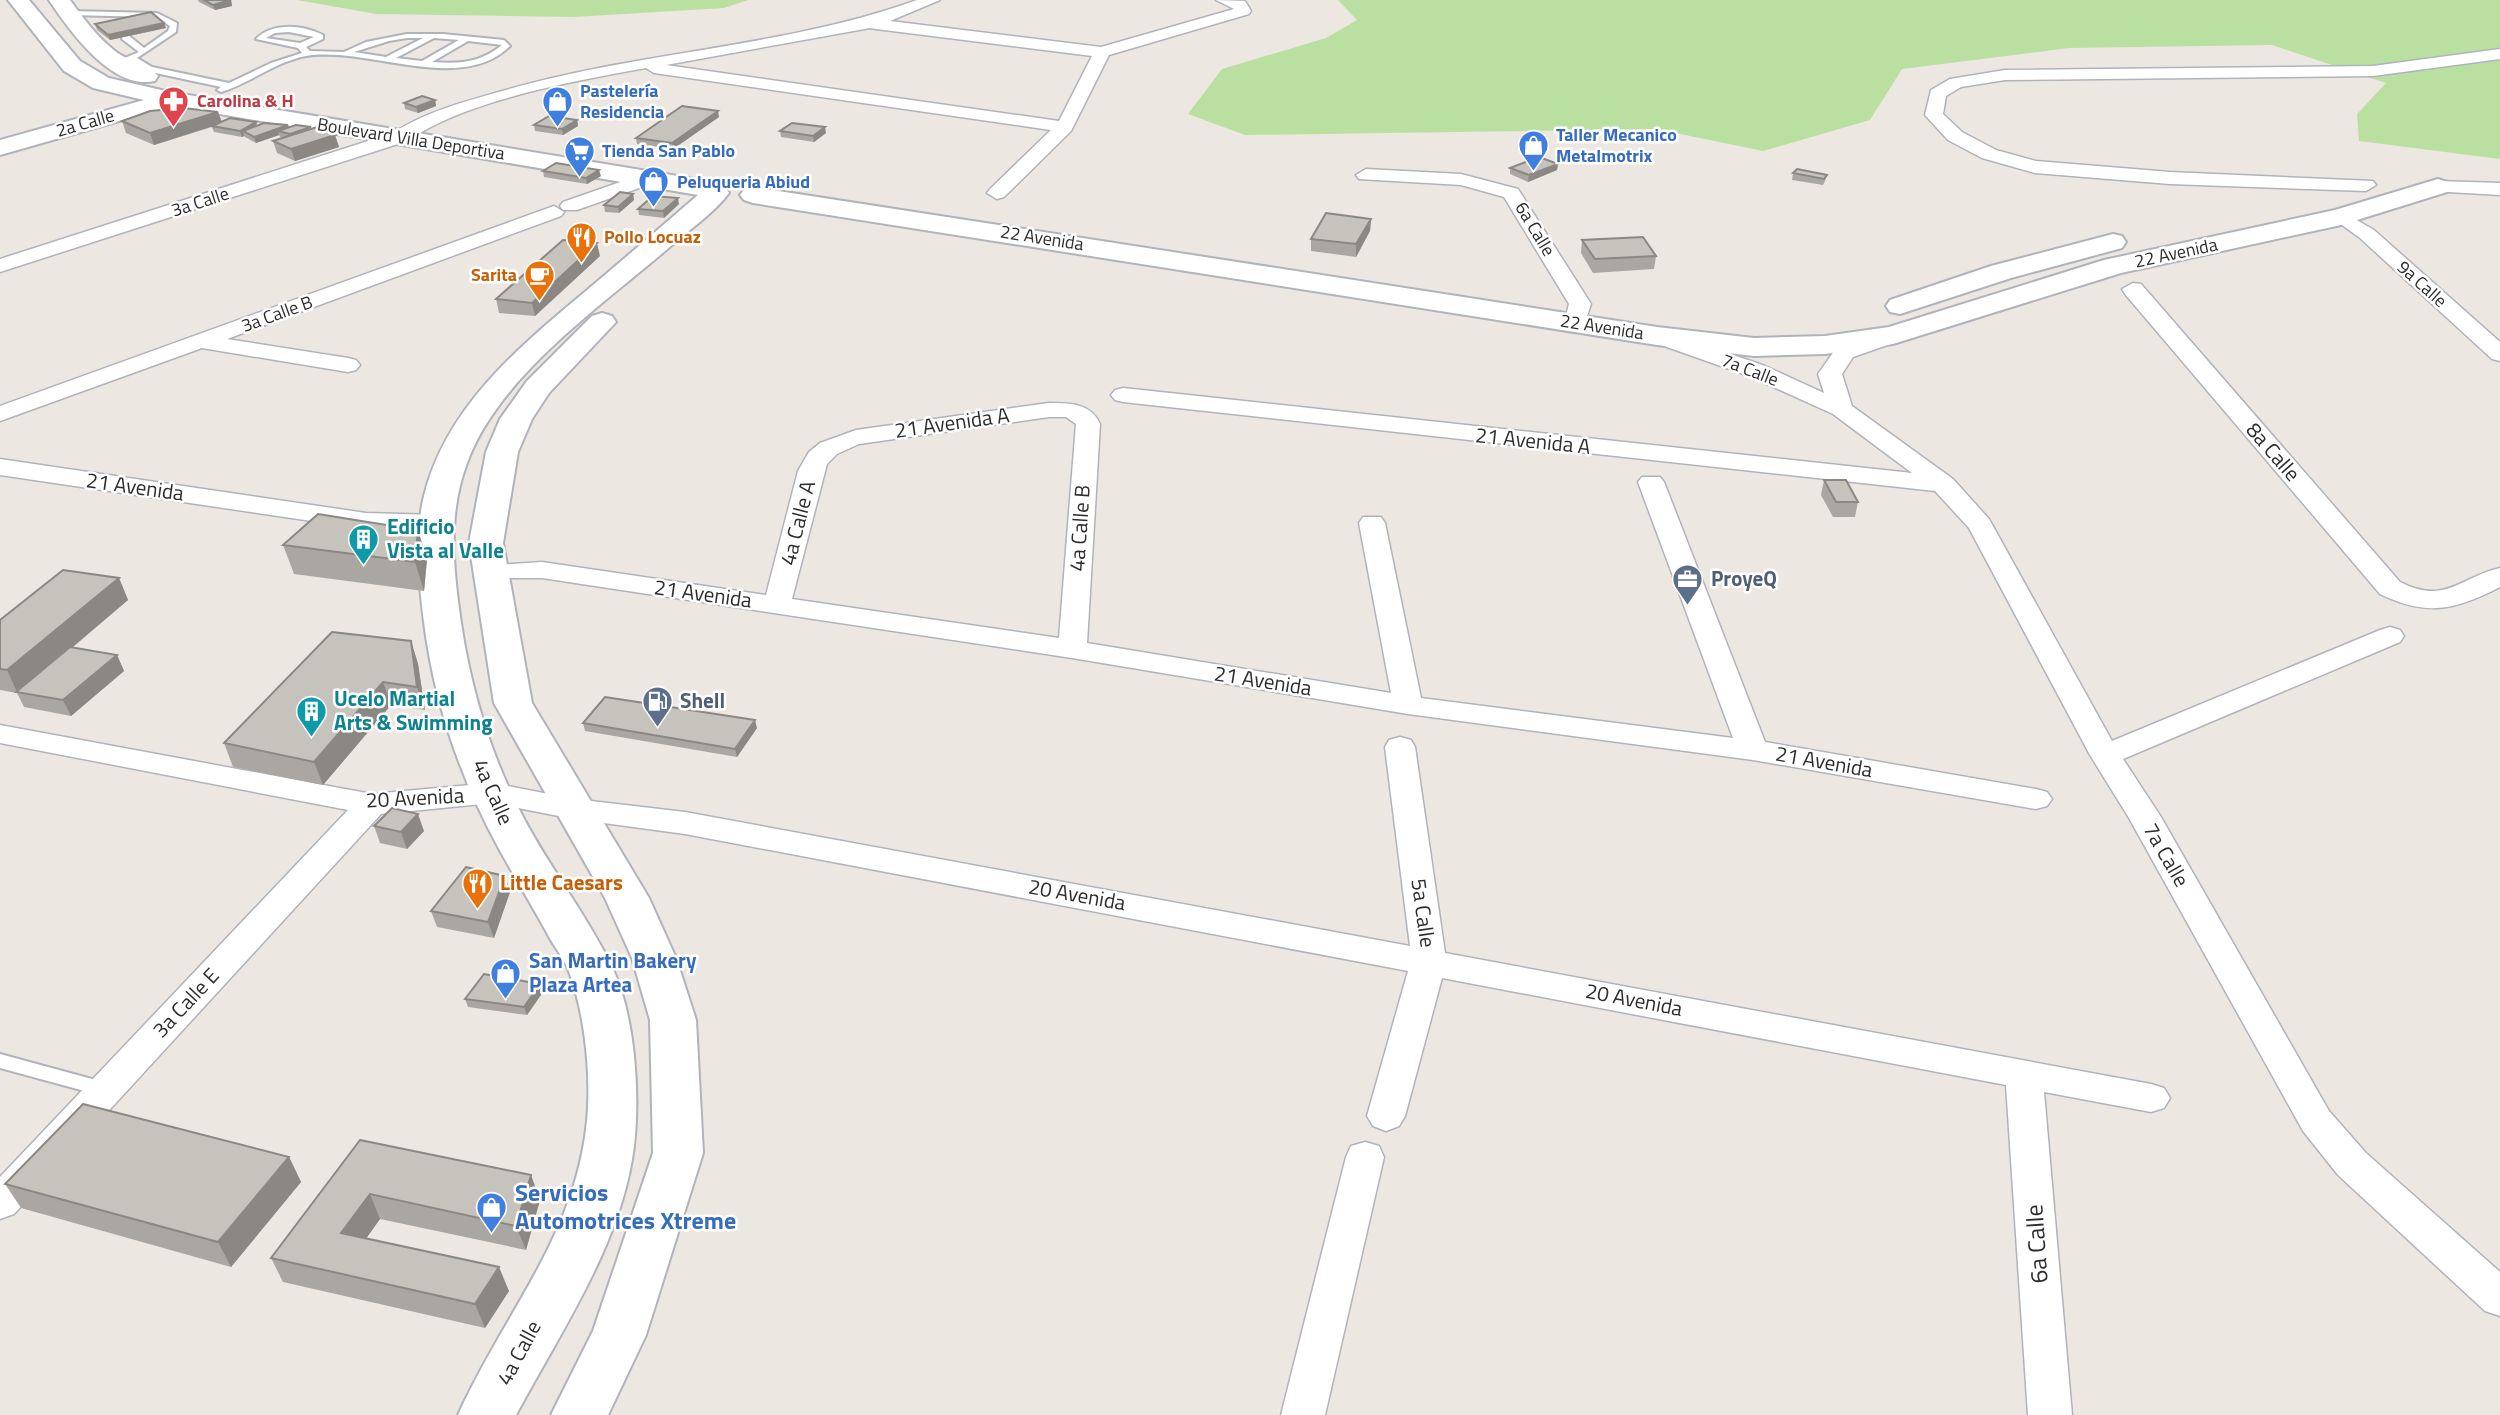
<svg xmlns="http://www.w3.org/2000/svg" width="2500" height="1415" font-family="'Titillium Web',sans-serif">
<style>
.green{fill:#bae0a1}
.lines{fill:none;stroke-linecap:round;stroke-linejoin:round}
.lane-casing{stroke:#b1b3bc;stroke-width:4}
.street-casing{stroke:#b1b3bc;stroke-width:3}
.secondary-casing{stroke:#b1b3bc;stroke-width:4}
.lane{fill:#fff;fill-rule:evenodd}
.street{fill:#fff;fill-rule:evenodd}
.secondary{fill:#fff;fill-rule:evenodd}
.wall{fill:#aaa7a2}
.shaded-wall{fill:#8b8884}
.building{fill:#c6c2bc;stroke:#8b8884;stroke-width:2}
.labels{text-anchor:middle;stroke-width:5;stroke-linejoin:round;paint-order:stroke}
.far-shop-label{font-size:18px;font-weight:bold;fill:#366cbe;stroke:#fff;text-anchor:start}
.far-health-label{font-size:18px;font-weight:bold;fill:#be3a42;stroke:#fff;text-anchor:start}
.far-street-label{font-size:18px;fill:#2d2d2d;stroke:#fff}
.far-food-label{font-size:18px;font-weight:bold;fill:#c56008;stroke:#fff;text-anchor:start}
.street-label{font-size:21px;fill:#2d2d2d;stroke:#fff}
.culture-label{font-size:21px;font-weight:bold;fill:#0d838f;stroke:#fff;text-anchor:start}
.service-label{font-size:21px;font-weight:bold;fill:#4e5e75;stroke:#fff;text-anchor:start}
.food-label{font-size:21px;font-weight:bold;fill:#c56008;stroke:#fff;text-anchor:start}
.shop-label{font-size:21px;font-weight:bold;fill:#366cbe;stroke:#fff;text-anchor:start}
.near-shop-label{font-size:24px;font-weight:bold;fill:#366cbe;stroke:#fff;text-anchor:start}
.near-street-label{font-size:24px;fill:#2d2d2d;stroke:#fff}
</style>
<rect width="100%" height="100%" fill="#ede7e1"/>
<g class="green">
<path d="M297 0H748L724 8 574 17 376 14Z"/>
<path d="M1338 0H2500V159L2359 141 2357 114 2386 83 2272 45 2069 48 1902 69 1870 120 1763 151 1656 129 1245 135 1188 114 1222 69 1326 38 1357 20Z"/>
</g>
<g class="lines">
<defs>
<g id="lane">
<path d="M69 11 157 13 177 23 176 32 137 58 152 67 229 83 271 63 302 53 298 48 256 39C273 22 302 25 323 35V39L306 47 310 51 344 52 366 42 407 34H443L504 40 510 46C461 95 367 46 306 56 275 62 250 83 221 92L217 90 221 87 146 71 131 61 115 66V62L139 52 122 39V35H128L144 48 168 31 170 26 155 17 66 15 65 13ZM289 32 314 37 300 43 266 38 275 33ZM407 38H423L386 57 354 52 389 41ZM434 38 459 40 422 61 396 58ZM468 41 502 45C480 63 459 64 432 62Z"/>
<path d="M0 1054 103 1082 109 1084 112 1089 109 1094 103 1096 0 1068Z"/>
</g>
<g id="street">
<path d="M917 0H940L890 21 1101 47 1234 9 1216 0 1245 1 1251 11 1249 14 1109 55 1071 131 1004 197 997 199 987 193 990 189 1051 130 654 73 646 68C574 81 466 100 407 141L0 272V259L393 133C427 111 464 102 502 91 638 51 784 48 917 0ZM870 28 876 29 1092 56 1059 121 666 65Z"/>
<path d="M2500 49V59L2373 76 2005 80 1961 87 1946 96 1943 114 1962 132 1996 150 2036 161 2170 172 2373 181 2376 185 2366 191 2170 184 2035 173 1982 158 1948 140 1925 115 1931 90 1950 79 2005 70 2373 66Z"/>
<path d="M1366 169 1461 174 1518 189 1591 304 1583 328 1575 330 1564 323 1569 304 1504 197 1461 185 1359 179 1356 175Z"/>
<path d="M649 172 656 174 659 178 656 182 577 210H563L560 206 563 202Z"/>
<path d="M2438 181 2500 183V195L2431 191 2428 187Z"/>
<path d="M554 206 564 212 561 216 227 339 348 358 356 360 360 365 356 370 348 372 202 348 0 421V406Z"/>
<path d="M2341 211 2374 230 2500 342V361L2492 359 2360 238 2331 217 2334 213Z"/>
<path d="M2133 283 2141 284 2400 582C2446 605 2458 578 2500 568V587C2455 610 2427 617 2380 594L2125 294 2122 289Z"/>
<path d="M1658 329 1765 366 1824 393 1818 374 1837 347 1883 331H1899L1902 336 1899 341 1853 357 1842 374 1852 406 1953 479 1989 519 2112 741 2380 630 2390 627 2400 630 2404 636 2400 642 2123 759 2161 817 2329 1111 2366 1153 2500 1272V1316L2485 1311 2338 1175 2303 1131 2129 818 2090 755 1969 528 1935 491 1123 402 1115 400 1111 395 1115 390 1123 388 1912 473 1833 414 1749 376 1650 341 1647 336Z"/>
<path d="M1049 403C1070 403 1091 403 1100 424L1087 643 1391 693 1359 523 1363 517H1381L1385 523 1421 698 1733 738 1638 482 1642 477H1660L1664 482 1765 742 2036 789 2047 792 2052 799 2047 806 2036 809 1753 760 1408 714 1072 658 542 578H480L476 572 480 566 542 562 766 595 798 471 809 452 820 443 856 430ZM1049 417H1066L1076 424 1059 638 792 599 827 464 837 454 859 444Z"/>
<path d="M0 459 366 513 437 515 446 517 450 523 446 529 437 531 366 529 0 475Z"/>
<path d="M0 725 372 794 492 783 574 799 685 812 1410 946 1385 747 1389 740 1400 737 1411 740 1415 747 1445 953 2151 1084 2164 1088 2170 1098 2164 1108 2151 1112 2044 1092 2072 1415H2028L2006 1085 1442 978 1405 1116 1399 1126 1386 1131 1373 1126 1367 1116 1408 971 685 834 574 819 492 803 381 814 14 1214 0 1219V1177L348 810 0 743Z"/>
<path d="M1365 1142 1379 1146 1384 1157 1325 1415H1281L1346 1157 1351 1146Z"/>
</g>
<g id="secondary">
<path d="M8 0H29L80 61 109 78 170 92 714 182 723 185 729 193C714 213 690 229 672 245 603 305 499 375 467 463 450 508 452 554 458 601 467 676 487 748 522 815 549 867 587 915 612 967 635 1015 640 1094 634 1146 622 1243 561 1331 516 1415H458C506 1309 581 1230 588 1108 590 1065 584 1010 568 969 563 957 553 945 547 933 531 904 514 876 498 847 460 777 434 702 424 622 419 581 414 537 424 496 446 407 519 347 586 291 624 259 661 227 698 195L172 106 0 155V140L144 100 93 88 64 71Z"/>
<path d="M49 0H70C83 18 97 37 115 51 126 60 152 67 158 76L155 81C112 91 69 30 49 0Z"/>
<path d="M2438 179 2447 182 2451 187 2447 192 2341 225 2121 273 1893 344 1825 354 1754 356 1657 345 753 203 744 200 740 195 744 190 753 187 1657 327 1754 338 1825 336 1889 327 2104 260 2335 210Z"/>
<path d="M2113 234 2122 236 2126 242 2122 248 2011 278 1900 314 1890 312 1886 306 1890 300 1991 266Z"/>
<path d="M602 313 612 316 616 322 549 393 532 419 518 452 503 543 532 703 649 898 676 958 696 1020 703 1153 646 1335 608 1415H551L593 1331 653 1153 650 1020 632 958 605 898 494 703 469 543 486 452 500 419 527 381 592 316Z"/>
</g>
</defs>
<use href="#lane" class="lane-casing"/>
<use href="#street" class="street-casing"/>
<use href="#secondary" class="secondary-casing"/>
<use href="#lane" class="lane"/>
<use href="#street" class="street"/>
<use href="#secondary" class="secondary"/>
</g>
<g class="wall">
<path d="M198 0H231L232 6 215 10 199 2Z"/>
<path d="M95 24 166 28 110 40 97 30Z"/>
<path d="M435 100 436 106 418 113 405 109 404 103Z"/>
<path d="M218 112 222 122H256L257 126 312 129 335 135 339 147 295 161 277 153 273 141 283 138 280 137 279 135 256 143 245 137 244 136 242 137 214 132 212 127 154 145 126 133 122 121Z"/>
<path d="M719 117 673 149 637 144 636 138Z"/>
<path d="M577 120 578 126 563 135 535 131 534 125Z"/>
<path d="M780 131 826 133 814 142 781 137Z"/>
<path d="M1558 164 1557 170 1528 182 1510 174V168Z"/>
<path d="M543 171 601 176 587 184 544 177Z"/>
<path d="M1793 173 1827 175 1825 181 1823 185 1792 180Z"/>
<path d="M633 194 634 200 619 213 605 212 604 205Z"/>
<path d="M679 204 664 218 639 215 638 209Z"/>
<path d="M1371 219 1370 231 1356 257 1311 251V239Z"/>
<path d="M1582 240 1656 256 1654 269 1593 273 1581 253Z"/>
<path d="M600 256 535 316 499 313 496 299Z"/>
<path d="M1824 480 1858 502 1855 517H1833L1821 495Z"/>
<path d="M283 545 427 559 424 591 294 574Z"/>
<path d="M119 578 128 600 72 648 117 655 124 671 71 716 24 707 17 693 0 690V620Z"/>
<path d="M411 641 418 664 425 710 391 705 323 785 233 767 224 743Z"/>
<path d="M583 723 757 728 737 757 585 731Z"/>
<path d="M374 826 424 831 407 849 380 843Z"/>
<path d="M510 892 494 938 437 927 431 911Z"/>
<path d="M540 984 543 992 527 1015 468 1007 465 999Z"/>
<path d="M360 1140 540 1200 526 1250 380 1219 366 1238 509 1291 485 1328 283 1282 271 1258Z"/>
<path d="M289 1157 301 1182 231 1267 21 1208 5 1184Z"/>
</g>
<g class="shaded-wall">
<path d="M231 0 232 6 215 10 213 5Z"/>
<path d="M164 23 166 28 110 40 108 35Z"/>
<path d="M435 100 436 106 418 113 416 107Z"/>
<path d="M718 111 719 117 673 149 672 143Z"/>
<path d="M218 112 222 123 154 145 150 133Z"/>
<path d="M577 120 578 126 563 135 562 129Z"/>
<path d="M256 122 258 129 243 131 244 136 242 137 240 131Z"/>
<path d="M288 125 290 131H278L279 135 256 143 254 137Z"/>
<path d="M825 127 826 133 814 142 813 136Z"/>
<path d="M335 135 339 147 295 161 291 149Z"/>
<path d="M1558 164 1557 170 1528 182 1529 175Z"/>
<path d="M599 170 601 176 587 184 586 178Z"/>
<path d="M633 194 634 200 619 213 618 207Z"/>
<path d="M678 198 679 204 664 218 663 211Z"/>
<path d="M1371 219 1370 231 1356 257V244Z"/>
<path d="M597 243 600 256 535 316 532 303Z"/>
<path d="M418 530 427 559 424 591 415 562Z"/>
<path d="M119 578 128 600 19 692H17L7 670Z"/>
<path d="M411 641 418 664 425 710 417 687Z"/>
<path d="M117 655 124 671 71 716 63 700Z"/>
<path d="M383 682 391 705 323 785 314 762Z"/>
<path d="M755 720 757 728 737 757 735 749Z"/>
<path d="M418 814 424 831 407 849 401 832Z"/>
<path d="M505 876 510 892 494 938 488 922Z"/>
<path d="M540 984 543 992 527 1015 524 1007Z"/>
<path d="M289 1157 301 1182 231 1267 218 1242Z"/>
<path d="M531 1175 540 1200 526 1250 516 1226Z"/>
<path d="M370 1194 380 1219 353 1257 341 1233Z"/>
<path d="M499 1267 509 1291 485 1328 475 1304Z"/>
</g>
<g class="building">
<path d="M204 0H231L213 5Z"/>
<path d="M151 12 164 23 108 35 95 24Z"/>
<path d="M422 96 435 100 416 107 404 103Z"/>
<path d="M682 106 718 111 672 143 636 138Z"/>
<path d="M183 108 218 112 150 133 122 121 150 111Z"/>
<path d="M549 116 577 120 562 129 534 125Z"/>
<path d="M230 118 256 122 240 131 212 126Z"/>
<path d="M264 123 288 125 254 137 243 131Z"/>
<path d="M792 123 825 127 813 136 780 131Z"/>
<path d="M296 125 311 127 290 134 278 131Z"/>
<path d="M317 127 335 135 291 149 273 141Z"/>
<path d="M1539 157 1558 164 1529 175 1510 168Z"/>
<path d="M556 163 599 170 586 178 543 171Z"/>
<path d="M1797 169 1827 175 1824 179 1793 173Z"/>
<path d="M620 192 633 194 618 207 604 205Z"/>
<path d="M653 196 678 198 663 211 638 209Z"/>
<path d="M1326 213 1371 219 1356 244 1311 239Z"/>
<path d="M1643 237 1656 256 1595 259 1582 240Z"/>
<path d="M563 240 597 243 532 303 496 299Z"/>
<path d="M1824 480H1846L1858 502H1836Z"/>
<path d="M318 514 418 530 415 562 283 545Z"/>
<path d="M63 570 119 578 7 670 0 669V620Z"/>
<path d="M332 632 411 641 417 687 383 682 314 762 224 743Z"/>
<path d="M70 647 117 655 63 700 16 692Z"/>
<path d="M605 697 755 720 735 749 583 723Z"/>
<path d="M392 808 418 814 401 832 374 826Z"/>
<path d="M466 867 505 876 488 922 431 911Z"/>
<path d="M484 974 540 984 524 1007 465 999Z"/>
<path d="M83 1104 289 1157 218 1242 5 1184Z"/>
<path d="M360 1140 531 1175 516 1226 370 1194 341 1233 499 1267 475 1304 271 1258Z"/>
</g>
<defs>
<symbol id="pharmacy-pin" viewBox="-11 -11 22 30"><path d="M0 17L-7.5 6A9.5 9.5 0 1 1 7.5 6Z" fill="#e0444e" stroke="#fff"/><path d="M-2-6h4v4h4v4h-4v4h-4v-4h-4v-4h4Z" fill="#fff"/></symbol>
<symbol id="shop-pin" viewBox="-11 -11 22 30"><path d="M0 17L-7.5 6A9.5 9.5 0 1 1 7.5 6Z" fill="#3f7fe0" stroke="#fff"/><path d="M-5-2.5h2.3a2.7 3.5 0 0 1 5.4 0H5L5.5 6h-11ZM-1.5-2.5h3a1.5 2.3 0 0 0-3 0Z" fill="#fff"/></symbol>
<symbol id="supermarket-pin" viewBox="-11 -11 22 30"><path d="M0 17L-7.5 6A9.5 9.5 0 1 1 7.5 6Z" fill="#3f7fe0" stroke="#fff"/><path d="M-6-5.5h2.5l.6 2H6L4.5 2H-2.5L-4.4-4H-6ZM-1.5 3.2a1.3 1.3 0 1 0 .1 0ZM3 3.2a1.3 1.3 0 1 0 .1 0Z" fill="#fff"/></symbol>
<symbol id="restaurant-pin" viewBox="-11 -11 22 30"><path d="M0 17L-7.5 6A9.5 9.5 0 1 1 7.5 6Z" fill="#e8710a" stroke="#fff"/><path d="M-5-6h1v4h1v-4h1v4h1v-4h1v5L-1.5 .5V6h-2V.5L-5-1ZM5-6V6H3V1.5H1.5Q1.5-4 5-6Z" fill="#fff"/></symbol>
<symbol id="cafe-pin" viewBox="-11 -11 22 30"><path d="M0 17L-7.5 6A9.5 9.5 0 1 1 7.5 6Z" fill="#e8710a" stroke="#fff"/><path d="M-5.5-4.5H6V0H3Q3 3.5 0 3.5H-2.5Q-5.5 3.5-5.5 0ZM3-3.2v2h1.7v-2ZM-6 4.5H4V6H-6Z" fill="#fff"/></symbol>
<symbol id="building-pin" viewBox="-11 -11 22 30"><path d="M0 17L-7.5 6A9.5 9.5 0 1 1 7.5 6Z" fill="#0f9aa8" stroke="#fff"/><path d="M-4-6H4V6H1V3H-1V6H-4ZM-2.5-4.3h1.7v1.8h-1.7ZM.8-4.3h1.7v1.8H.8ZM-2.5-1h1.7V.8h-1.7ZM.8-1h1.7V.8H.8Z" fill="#fff"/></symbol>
<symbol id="office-pin" viewBox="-11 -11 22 30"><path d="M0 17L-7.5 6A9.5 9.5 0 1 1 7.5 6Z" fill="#5c6f8a" stroke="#fff"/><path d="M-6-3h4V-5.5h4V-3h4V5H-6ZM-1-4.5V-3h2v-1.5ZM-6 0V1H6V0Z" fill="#fff"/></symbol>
<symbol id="fuel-pin" viewBox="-11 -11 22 30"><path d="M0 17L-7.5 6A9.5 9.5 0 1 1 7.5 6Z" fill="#5c6f8a" stroke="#fff"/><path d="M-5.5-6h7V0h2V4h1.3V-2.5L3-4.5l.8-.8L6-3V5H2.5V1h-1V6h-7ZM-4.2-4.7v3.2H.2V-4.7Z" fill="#fff"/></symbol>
</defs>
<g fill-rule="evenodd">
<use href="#pharmacy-pin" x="156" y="84" width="35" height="47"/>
<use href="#shop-pin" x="540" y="84" width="35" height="47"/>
<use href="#shop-pin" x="1516" y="128" width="35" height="47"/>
<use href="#supermarket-pin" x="562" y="134" width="35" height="47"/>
<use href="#shop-pin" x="636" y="164" width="35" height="47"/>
<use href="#restaurant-pin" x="564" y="220" width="35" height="47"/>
<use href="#cafe-pin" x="522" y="258" width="35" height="47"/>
<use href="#building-pin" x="346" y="522" width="35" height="47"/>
<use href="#office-pin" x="1670" y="562" width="35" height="47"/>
<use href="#fuel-pin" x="640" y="684" width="35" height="47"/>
<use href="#building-pin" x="294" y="694" width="35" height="47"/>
<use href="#restaurant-pin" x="460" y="866" width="35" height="47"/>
<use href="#shop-pin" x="488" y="956" width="35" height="47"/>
<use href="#shop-pin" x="474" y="1190" width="35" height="47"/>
</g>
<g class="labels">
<g class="far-shop-label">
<text x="580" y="97">Pastelería<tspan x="580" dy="21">Residencia</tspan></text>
<text x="1556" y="141">Taller Mecanico<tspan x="1556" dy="21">Metalmotrix</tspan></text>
<text x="602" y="157">Tienda San Pablo</text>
<text x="677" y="188">Peluqueria Abiud</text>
</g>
<g class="far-health-label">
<text x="197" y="107">Carolina &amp; H</text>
</g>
<g class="far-street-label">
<text transform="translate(85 123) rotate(-16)" y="6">2a Calle</text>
<text transform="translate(411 139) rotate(9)" y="6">Boulevard Villa Deportiva</text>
<text transform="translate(200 202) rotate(-18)" y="6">3a Calle</text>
<text transform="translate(1535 229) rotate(59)" y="6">6a Calle</text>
<text transform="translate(1042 238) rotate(9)" y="6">22 Avenida</text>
<text transform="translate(2176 253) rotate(-12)" y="6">22 Avenida</text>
<text transform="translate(2422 284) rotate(42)" y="6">9a Calle</text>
<text transform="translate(277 314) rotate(-20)" y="6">3a Calle B</text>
<text transform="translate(1602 327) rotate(9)" y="6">22 Avenida</text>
<text transform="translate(1750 370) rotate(21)" y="6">7a Calle</text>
</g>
<g class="far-food-label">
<text x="604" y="243">Pollo Locuaz</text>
<text x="517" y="281" text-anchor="end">Sarita</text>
</g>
<g class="street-label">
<text transform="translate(952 423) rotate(-8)" y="7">21 Avenida A</text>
<text transform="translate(1533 441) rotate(6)" y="7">21 Avenida A</text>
<text transform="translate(2273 452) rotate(49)" y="7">8a Calle</text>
<text transform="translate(135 487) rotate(8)" y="7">21 Avenida</text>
<text transform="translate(798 523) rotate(-76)" y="7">4a Calle A</text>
<text transform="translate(1080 528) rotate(-86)" y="7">4a Calle B</text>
<text transform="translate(703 594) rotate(8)" y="7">21 Avenida</text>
<text transform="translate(1263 681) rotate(9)" y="7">21 Avenida</text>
<text transform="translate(1824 762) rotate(10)" y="7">21 Avenida</text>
<text transform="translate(493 792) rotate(66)" y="7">4a Calle</text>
<text transform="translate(415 798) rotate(-3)" y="7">20 Avenida</text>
<text transform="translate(2166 855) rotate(60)" y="7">7a Calle</text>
<text transform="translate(1077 895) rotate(10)" y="7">20 Avenida</text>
<text transform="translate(1423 913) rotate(82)" y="7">5a Calle</text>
<text transform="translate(1634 1000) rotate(11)" y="7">20 Avenida</text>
<text transform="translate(186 1003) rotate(-47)" y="7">3a Calle E</text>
<text transform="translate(519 1353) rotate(-62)" y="7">4a Calle</text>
</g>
<g class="culture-label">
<text x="387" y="534">Edificio<tspan x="387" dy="24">Vista al Valle</tspan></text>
<text x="334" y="706">Ucelo Martial<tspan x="334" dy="24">Arts &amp; Swimming</tspan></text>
</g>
<g class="service-label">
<text x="1711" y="586">ProyeQ</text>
<text x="680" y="708">Shell</text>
</g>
<g class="food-label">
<text x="500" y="890">Little Caesars</text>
</g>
<g class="shop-label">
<text x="529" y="968">San Martin Bakery<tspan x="529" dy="24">Plaza Artea</tspan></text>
</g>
<g class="near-shop-label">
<text x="515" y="1201">Servicios<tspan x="515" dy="28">Automotrices Xtreme</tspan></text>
</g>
<g class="near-street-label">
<text transform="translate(2037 1244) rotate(-94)" y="8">6a Calle</text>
</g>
</g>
</svg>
